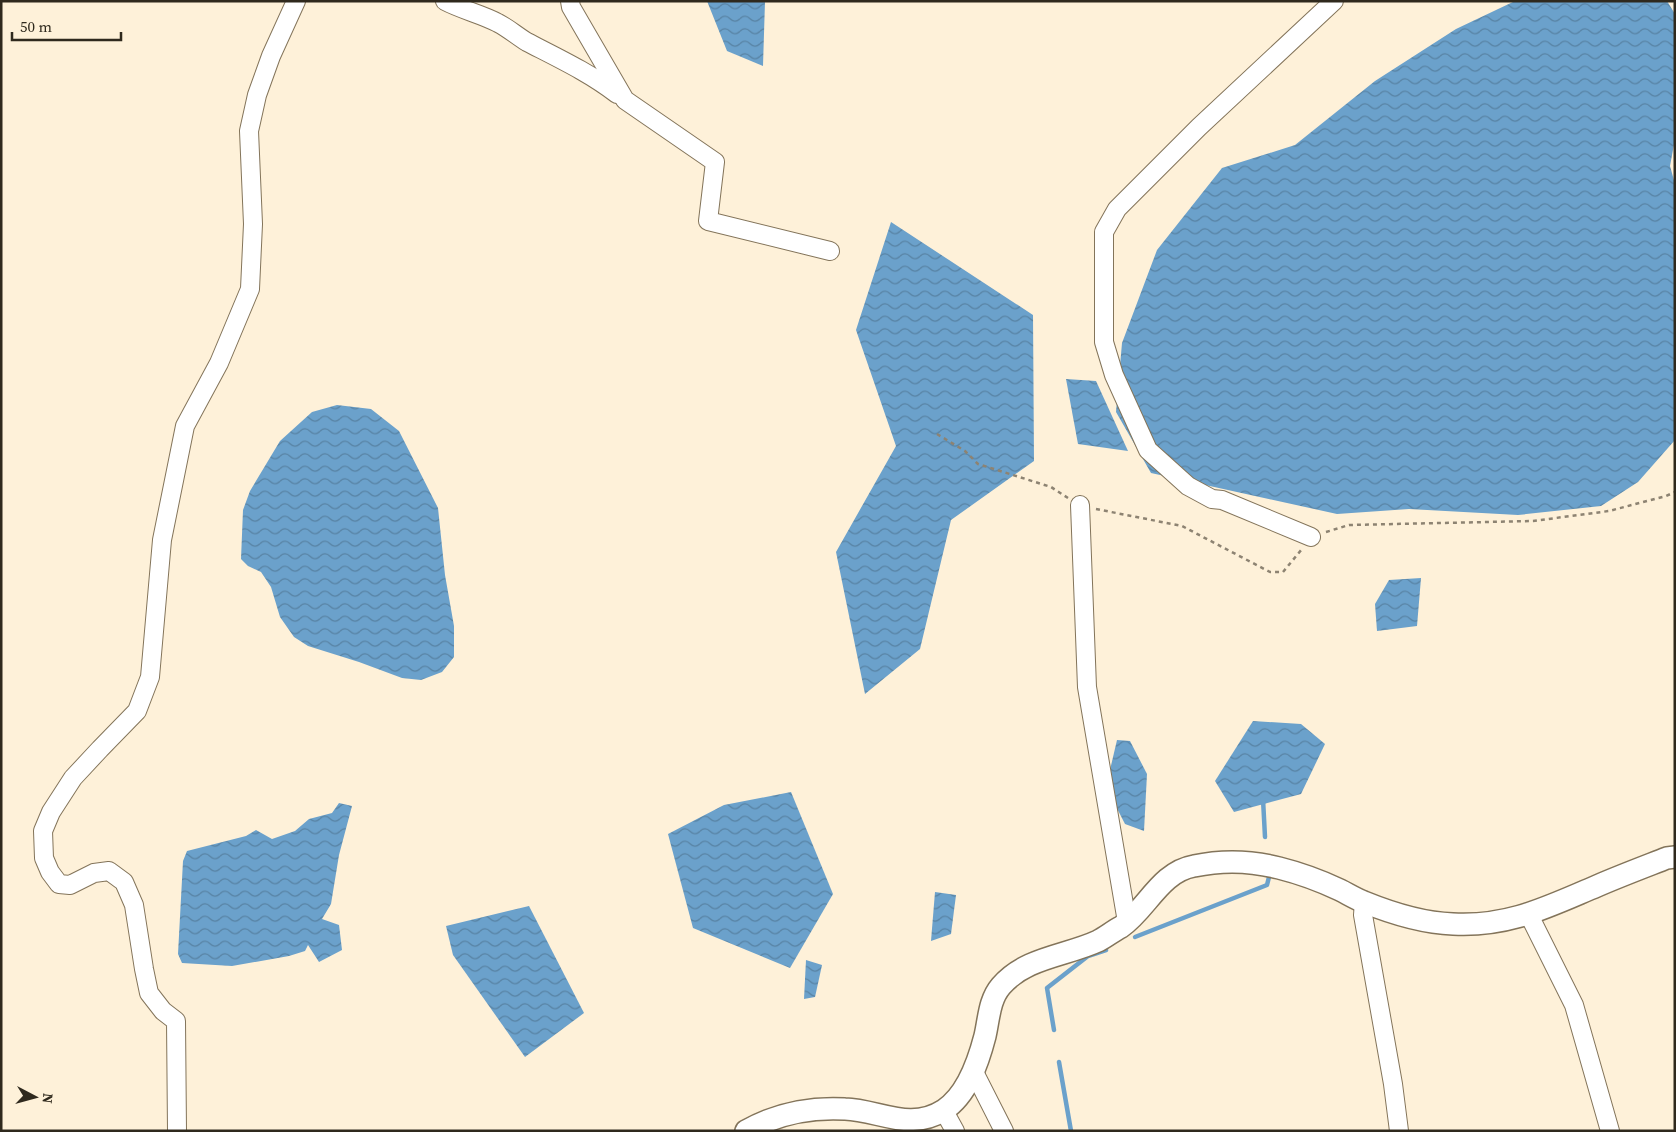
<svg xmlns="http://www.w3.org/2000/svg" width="1676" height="1132" font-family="'Source Serif 4',serif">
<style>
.water{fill:url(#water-waves)}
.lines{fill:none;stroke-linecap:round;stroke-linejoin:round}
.stream{stroke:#6ba1cb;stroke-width:4.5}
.minor-casing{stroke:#83745a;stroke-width:20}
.tertiary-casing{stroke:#83745a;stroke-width:24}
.path{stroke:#8d8372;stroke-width:2.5;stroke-dasharray:4 4;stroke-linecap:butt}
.minor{stroke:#fff;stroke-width:18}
.tertiary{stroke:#fff;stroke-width:21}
</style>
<defs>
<pattern id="water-waves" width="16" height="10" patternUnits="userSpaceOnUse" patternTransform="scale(1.25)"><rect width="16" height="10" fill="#6ba1cb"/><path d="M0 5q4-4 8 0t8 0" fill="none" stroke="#5883a4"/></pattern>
</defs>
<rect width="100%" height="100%" fill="#fef1d9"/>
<g class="water">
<path d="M707 1H765L763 66 727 51Z"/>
<path d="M1515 1H1667L1675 14V139L1670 166 1675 184V440L1638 482 1601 506 1518 515 1409 509 1337 514 1151 473 1116 412 1122 343 1157 250 1222 168 1295 145 1375 81 1456 29Z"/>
<path d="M891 222 1033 315 1034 461 951 520 920 649 865 694 836 552 896 446 856 330Z"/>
<path d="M1066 379 1096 381 1128 451 1078 444Z"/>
<path d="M337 405 371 409 399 431 438 508 445 575 454 626V657L442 672 421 680 402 678 359 662 308 646 294 637 280 617 271 587 261 572 248 566 241 559 243 510 250 491 280 441 312 412Z"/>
<path d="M1421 578 1417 626 1377 631 1375 604 1389 580Z"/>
<path d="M1253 721 1301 724 1325 744 1301 794 1234 812 1215 781Z"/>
<path d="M1117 740 1130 741 1147 774 1144 831 1125 824 1106 787Z"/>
<path d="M791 792 833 894 790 968 693 928 668 834 724 805Z"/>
<path d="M339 803 352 806 339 855 331 904 322 919 339 925 342 950 319 962 308 945 305 951 289 956 232 966 182 963 178 954 183 861 187 851 246 836 256 830 272 839 295 831 309 819 332 813Z"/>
<path d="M935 892 956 895 951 934 931 941Z"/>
<path d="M529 906 584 1013 525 1057 453 955 446 926Z"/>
<path d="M806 960 822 965 815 997 804 999Z"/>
</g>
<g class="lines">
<g class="stream">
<path d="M1263 799 1265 837"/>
<path d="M1135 937 1267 885 1269 877"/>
<path d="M1054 1030 1047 988 1088 956 1106 950"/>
<path d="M1059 1062 1071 1131"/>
</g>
<defs>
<g id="minor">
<path d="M445 1C462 10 481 14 498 23 508 28 517 36 527 42 558 58 590 73 617 94"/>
<path d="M570 1 571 7 625 100 715 162 708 221 830 251"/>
<path d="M1080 505 1087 687 1127 922"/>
<path d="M1311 537 1222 500 1212 499 1188 486 1148 450 1114 375 1104 342V232L1117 209 1199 127 1334 1"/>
<path d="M1364 902 1363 915 1393 1084 1399 1131"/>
<path d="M1529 915 1574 1005 1610 1131"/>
<path d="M973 1070 1004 1131"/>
<path d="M944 1111 955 1131"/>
<path d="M177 1131 176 1021 163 1011 149 993 144 969 134 905 124 882 109 871 94 873 70 885 59 884 50 872 44 858 43 831 51 812 73 778 100 749 137 711 150 677 162 540 185 426 219 363 250 289 253 224 249 131 257 95 271 56 296 1"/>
</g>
<path id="tertiary" d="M746 1131C776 1114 810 1107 845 1109 879 1110 910 1132 944 1110 967 1095 978 1063 985 1036 989 1019 989 1000 1001 986 1026 957 1066 956 1098 941 1106 937 1113 931 1121 927 1147 909 1160 872 1194 866 1222 860 1252 861 1279 868 1299 873 1321 881 1340 890 1348 894 1356 899 1364 902 1391 913 1424 923 1453 924 1509 927 1547 907 1597 886 1620 876 1644 867 1667 858L1675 857"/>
</defs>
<use href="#minor" class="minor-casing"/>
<use href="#tertiary" class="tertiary-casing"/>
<g class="path">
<path d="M937 434 965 451 978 464 1051 487 1068 498"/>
<path d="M1096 509 1182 526 1270 572H1283L1302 549"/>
<path d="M1326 532 1349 525 1533 521 1609 511 1666 496 1675 492"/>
</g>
<use href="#minor" class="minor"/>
<use href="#tertiary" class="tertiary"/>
</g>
<rect width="1676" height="1132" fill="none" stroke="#2f291d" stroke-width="5"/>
<g transform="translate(35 1097) rotate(96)" stroke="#fef1d9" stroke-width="4" paint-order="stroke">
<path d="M0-4L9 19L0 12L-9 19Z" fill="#2f291d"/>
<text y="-8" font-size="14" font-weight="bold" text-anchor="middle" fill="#2f291d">N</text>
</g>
<path d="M12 32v8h109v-8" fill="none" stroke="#2f291d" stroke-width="2.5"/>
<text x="20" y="32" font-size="15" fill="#2f291d" stroke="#fef1d9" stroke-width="4" paint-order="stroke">50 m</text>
</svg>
